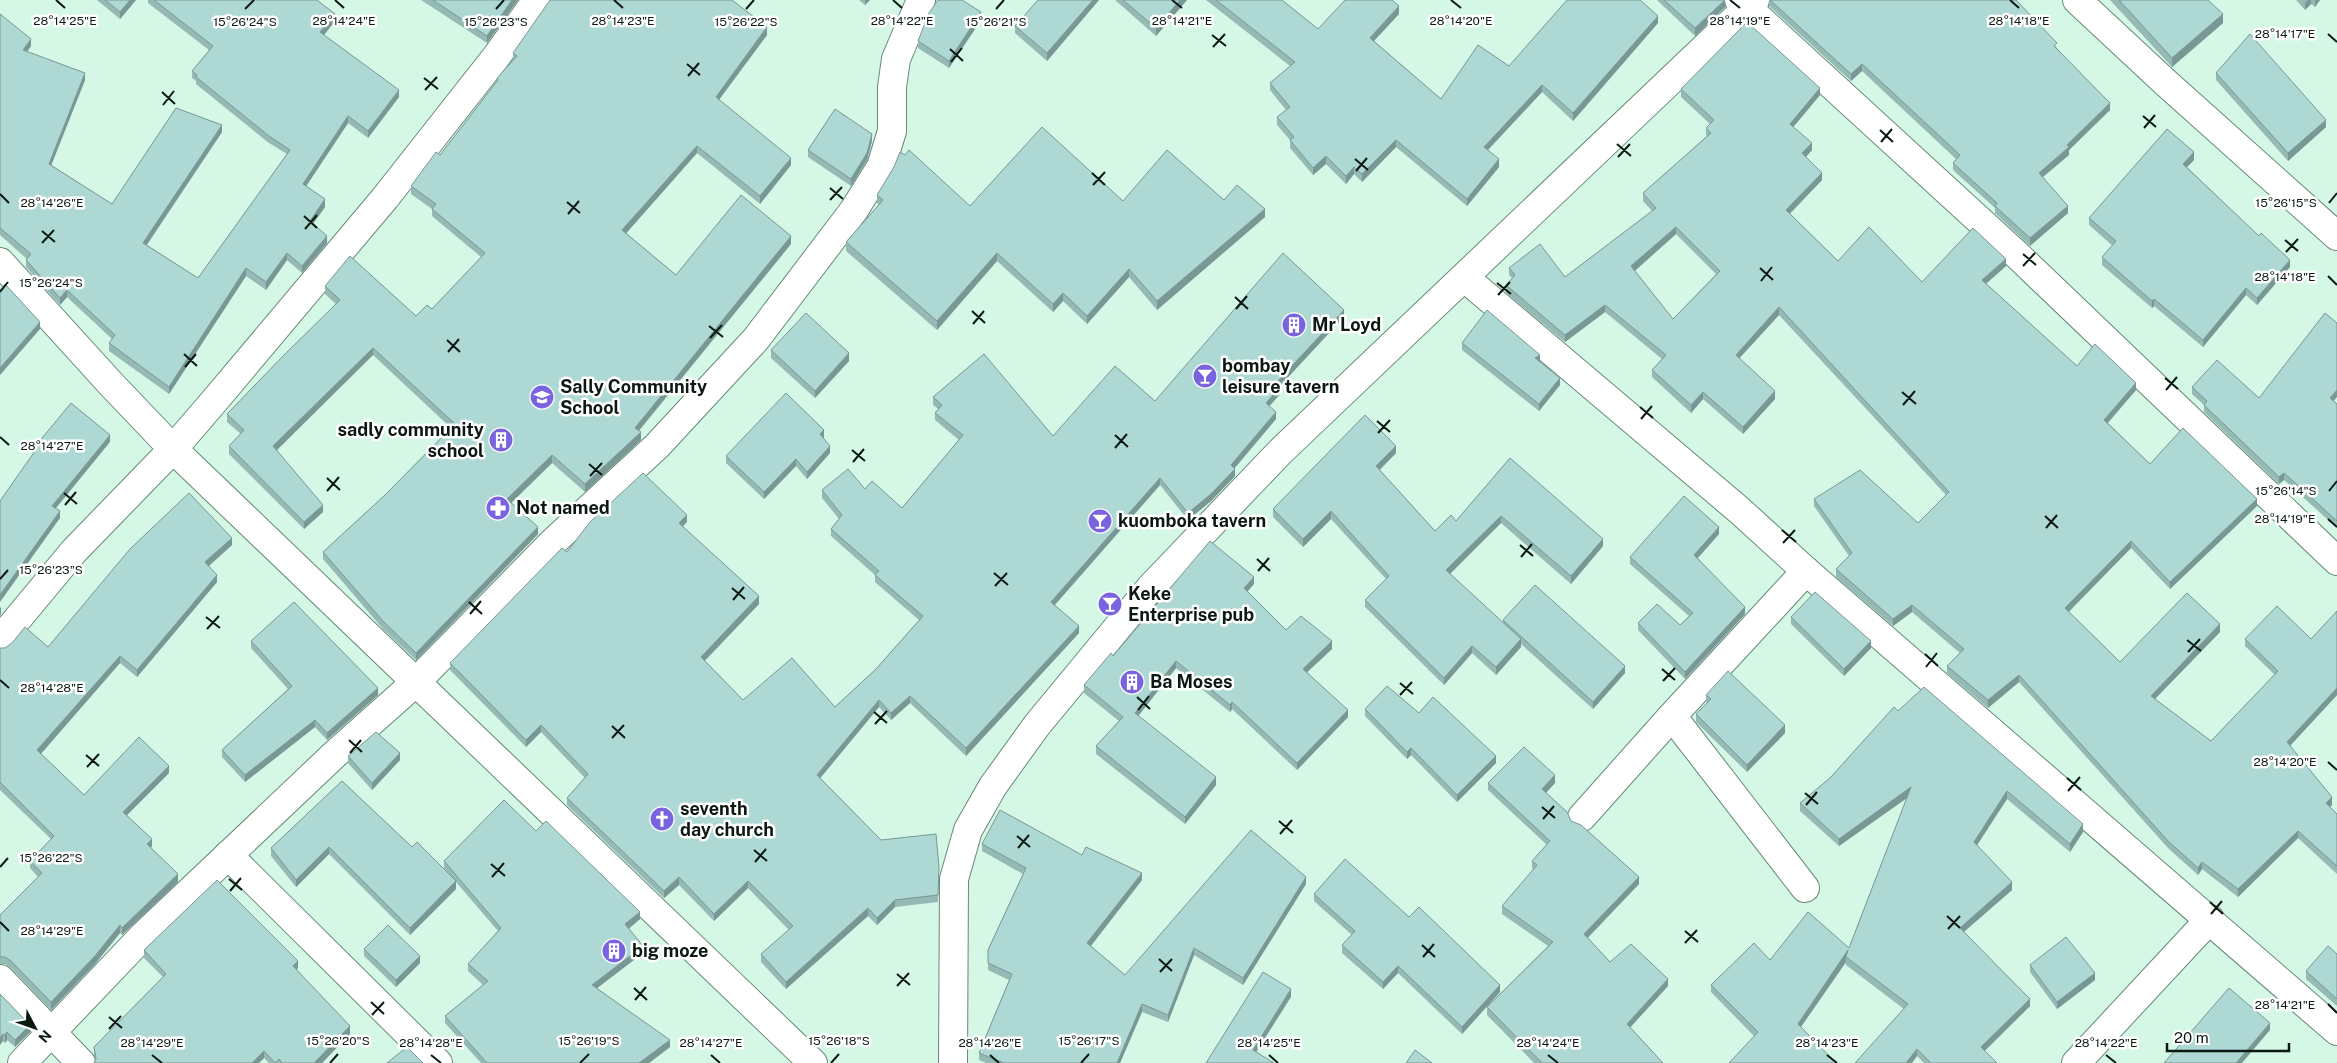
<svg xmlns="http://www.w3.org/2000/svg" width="2337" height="1063" font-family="'Public Sans',sans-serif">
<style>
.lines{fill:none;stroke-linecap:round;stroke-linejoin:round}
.minor-casing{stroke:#678877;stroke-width:30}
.minor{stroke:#fff;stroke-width:28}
.wall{fill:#95bab5;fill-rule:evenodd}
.shaded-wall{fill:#799794}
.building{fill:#add8d3;stroke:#799794;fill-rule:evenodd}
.ticks{fill:none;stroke:#0c1913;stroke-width:2}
.labels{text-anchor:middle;stroke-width:5;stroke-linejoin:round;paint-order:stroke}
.poi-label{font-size:18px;font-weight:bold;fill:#0c1913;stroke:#fff;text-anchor:start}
.ticks-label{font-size:12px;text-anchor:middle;fill:#0c1913;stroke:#fff;stroke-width:5;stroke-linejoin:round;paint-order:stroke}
</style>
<rect width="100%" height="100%" fill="#d4f8e5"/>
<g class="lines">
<defs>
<g id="minor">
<path d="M1739 0 2014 252 2337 561"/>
<path d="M2077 0 2165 82 2337 236"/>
<path d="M0 262 111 384 173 449 813 1063"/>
<path d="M1465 278 1739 510 1806 571 2337 1031"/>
<path d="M0 640 74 551 173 449 216 399 385 198 496 57 537 0"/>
<path d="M1672 716 1805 888"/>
<path d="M1582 817 1672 716 1806 571"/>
<path d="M228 855 438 1063"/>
<path d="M0 979 81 1063"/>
<path d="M22 1063 143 936 334 755 416 682 552 543 657 446 756 339 854 210 881 167 892 131V87L896 59 921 0"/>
<path d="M953 1063 954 879 968 830 993 786 1037 725 1151 587 1280 452 1755 0"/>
<path d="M2076 1063 2210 919"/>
</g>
</defs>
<use href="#minor" class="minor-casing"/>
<use href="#minor" class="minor"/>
</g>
<g class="wall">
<path d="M97 0H136L120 19Z"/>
<path d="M148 0H317L335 21 324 35 399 97 368 138 348 123 306 186 325 207 313 224 327 243 302 273 287 260 266 290 246 276 169 394 109 351V343L112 339 67 297 60 305 26 267V260L27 259 0 235V14L31 46 27 52 85 80 51 165 112 204 222 132 147 245 198 278 287 154 269 143 196 84V81L192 78V71L209 50 148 3Z"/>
<path d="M421 0H518L487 43Z"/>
<path d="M859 0H870L865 5Z"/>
<path d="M1099 0 1047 61 1015 33V26Z"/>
<path d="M1115 0H1187L1156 36Z"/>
<path d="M1206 0H1282L1318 29 1399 14 1374 41 1441 99 1509 66 1658 23 1573 121 1542 92 1488 150 1499 167 1467 206 1396 147 1362 182 1354 174 1346 184 1326 164 1313 175 1290 148V140L1277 125V117L1286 110 1270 90V83L1290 66Z"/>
<path d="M1657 0H1725V7L1695 36Z"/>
<path d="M1769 0H2016L2110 110 2069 150V155L2043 177 2068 213 2030 246 1995 213V208L1953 170V163L1956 159 1862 71 1851 81 1769 6Z"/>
<path d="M2110 0H2208L2223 23 2172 67Z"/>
<path d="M2296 0H2320L2315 7 2311 4 2305 10Z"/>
<path d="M550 2 767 35 719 99 791 165 760 204 697 153 626 233 676 275 791 244 639 431 641 440 585 492 552 463 511 503 538 534 416 660 383 629 323 559V552L385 495 451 428 373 355 276 450 323 512 304 529 229 454V446L241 434 227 422V414L336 304 325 294V286L416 316 432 309 481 257 432 216V209L411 194V186L440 155 497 82V78L513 60V53Z"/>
<path d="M981 20 949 68 918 48V41Z"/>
<path d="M2216 73 2326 127 2288 161 2216 80Z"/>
<path d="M1681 89 1820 95 1793 127 1812 150 1806 157 1822 180 1790 214 1838 261 1922 282 2006 266 1986 284 2077 366 2136 390 2108 423 2150 464 2257 506 2170 589 2131 548 2069 612 2120 662 2220 632 2155 699 2211 741 2275 675 2245 646V639H2311L2337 611V695L2290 746 2332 805 2329 807 2337 814V874L2298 838 2238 897 2202 869 2198 875 2168 848 2019 682 1988 708 1947 673V666L1960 653 1912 612 1893 626 1836 577V569L1849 556 1814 506V499L1918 523 1946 495 1779 315 1739 358 1775 399 1743 434 1703 399 1691 413 1652 377V370L1662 359 1605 312 1565 342 1506 293V285L1512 278 1509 275V268L1565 277 1652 211 1643 201V193L1707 136 1706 135V128L1710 124 1681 97ZM1676 234 1716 274 1673 319 1635 271Z"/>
<path d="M872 141 867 160 851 186 808 157V150Z"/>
<path d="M2194 160 2187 167 2290 267 2257 305 2246 295 2203 347 2154 306 2152 308 2102 265V257L2113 246 2089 225V218Z"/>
<path d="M877 195 970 206 1123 201 1224 200 1265 217 1157 310 1129 277 1087 324 1063 301 1053 312 997 261 937 330 846 251V242L879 205 877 203Z"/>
<path d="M1344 317 1280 386V394L1269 406 1276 419 1235 468V476L1211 501 1188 520 1160 485 1055 605 1079 633 966 756 910 703 891 720 879 707 820 778 881 840 939 867 938 902 895 907 877 925 868 916 786 989 761 962V954L789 930 748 888 714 921 679 885 664 898 567 805V798L585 778 541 732 526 747 450 670V663L567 552 687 522 683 526 759 604 705 661 743 700 835 707 876 669 919 620 875 582V575L831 536V529L839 519 822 498V490L865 489 902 508 959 440 935 420V413L938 409 933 405V397L1053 436 1155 401Z"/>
<path d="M1462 343 1540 362 1560 385 1539 411 1462 350Z"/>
<path d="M771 350 849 361 815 398 771 358Z"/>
<path d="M2192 387 2259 398 2334 401 2337 404V528L2284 480 2279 484 2204 412V405L2192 394Z"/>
<path d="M824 437 823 438 830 453 807 479 796 466 764 499 726 463V456Z"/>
<path d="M1396 453 1380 470 1435 531 1456 521 1510 458 1603 546 1571 584 1501 523 1449 574 1503 623V620L1625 673 1593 709 1521 644V647L1496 675 1472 653 1444 685 1365 607V600L1386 579 1331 519 1303 547 1273 517V509Z"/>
<path d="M1719 534 1698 558 1745 614 1685 679 1638 630V623L1680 625 1689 616 1630 564V557Z"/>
<path d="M232 545 209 566 217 582 137 677 120 663 41 754 84 795 169 773 127 815 152 846 151 848 178 882 122 935 120 933 95 964 51 1010 11 968 5 964H0V915L38 877 30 868V861L51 839 0 790V648L48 647Z"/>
<path d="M1254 584 1247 592 1286 630 1332 649 1307 672 1348 717 1297 770 1232 709 1230 712 1176 668 1138 716 1216 785 1185 824 1096 754V746L1119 721 1084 693V685L1113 656Z"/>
<path d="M1791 617 1871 648 1844 676 1791 624Z"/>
<path d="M251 641 378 695 327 740 315 727 245 782 222 757V750L288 689 251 648Z"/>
<path d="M1706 695 1785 733 1747 772 1696 722V714L1707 703 1706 702Z"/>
<path d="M1365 709 1496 763 1457 802 1411 755 1407 759 1365 716Z"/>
<path d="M1898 711 2083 832 2070 852 2007 799 1976 845 2012 890 1964 932 2030 1006 1985 1051 1997 1063H1924L1917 1056 1904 1009 1846 965V962L1801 1027 1754 1036 1711 992V985L1770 960 1849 948 1907 798 1839 846 1800 811V803L1830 778Z"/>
<path d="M348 756 400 760 372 790 348 763Z"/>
<path d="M342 781 412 847 452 877 444 868V861L536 831 640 919 629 929 643 953 597 988 670 1047 649 1063H481L445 1023V1016L483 985 468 971V964L498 931 456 882V889L410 935 329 854 296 887 271 856V848Z"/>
<path d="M1488 783H1555L1546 793 1571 821 1639 884 1588 938 1610 962 1668 986 1630 1027 1663 1063H1534L1487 1015V1007L1548 946 1502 914V906L1534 870 1532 868V861L1547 845 1488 790Z"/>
<path d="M982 844 1082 855 1142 880 1090 946 1125 975 1306 884 1243 985 1194 955 1168 1022 1142 1012 1120 1063H986L979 1060V1053L1009 980 988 970V950L1023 874 982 851Z"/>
<path d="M1314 894 1409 917 1500 992 1462 1034 1398 973 1383 989 1342 953V945L1352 935 1314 901Z"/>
<path d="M364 949 420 963 396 987 364 956Z"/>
<path d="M144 950 298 968 296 970 350 1034 322 1063H269L264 1058 259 1063H94L95 1061 94 1055V1047L163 977 144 958Z"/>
<path d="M2337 954V1006L2306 979V971Z"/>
<path d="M2030 965 2095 980 2057 1009 2030 972Z"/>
<path d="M0 994 30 1032 15 1047 7 1040 5 1043 3 1041Z"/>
</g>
<g class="shaded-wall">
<path d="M130 0H136L120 19V12Z"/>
<path d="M512 0H518L487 43V36Z"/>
<path d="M865 0H870L865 5Z"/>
<path d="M1093 0H1099L1047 61V53Z"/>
<path d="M1180 0H1187L1156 36V28Z"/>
<path d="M1725 0V7L1695 36V28Z"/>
<path d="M2308 0H2311V4L2305 10V3Z"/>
<path d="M2315 0H2320L2315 7Z"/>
<path d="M1399 6V14L1370 45V38Z"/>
<path d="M981 12V20L949 68V61Z"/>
<path d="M335 14V21L320 40V32Z"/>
<path d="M2223 14V23L2172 67V58Z"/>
<path d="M1658 16V23L1573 121V113Z"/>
<path d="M767 27V35L716 104V97Z"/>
<path d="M31 39V46L23 57V50Z"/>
<path d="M1862 64V71L1851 81V74Z"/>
<path d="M85 73V80L49 171V164Z"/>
<path d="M1542 85V92L1484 154V147Z"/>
<path d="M1820 88V95L1790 131V124Z"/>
<path d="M399 90V97L368 138V131Z"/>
<path d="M2110 103V110L2069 150V155L2039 180V173L2067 145Z"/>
<path d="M348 116V123L303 191V184Z"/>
<path d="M2326 120V127L2288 161V153Z"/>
<path d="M222 125V132L143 250V243Z"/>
<path d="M872 134V141L867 160 851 186V179Z"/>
<path d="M1396 140V147L1362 182V174Z"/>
<path d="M1812 143V150L1802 161V153Z"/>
<path d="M697 146V153L622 238V230Z"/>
<path d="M2194 152V160L2183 171V164Z"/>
<path d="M1326 156V164L1313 175V168Z"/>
<path d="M791 158V165L760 204V196Z"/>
<path d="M1499 159V167L1467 206V199Z"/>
<path d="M1354 167V174L1346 184V176Z"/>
<path d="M1822 173V180L1786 217V210Z"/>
<path d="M325 199V207L310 228V221Z"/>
<path d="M2068 206V213L2030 246V238Z"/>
<path d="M1265 209V217L1157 310V301Z"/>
<path d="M1676 227V234L1631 274V266Z"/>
<path d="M327 236V243L302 273V266Z"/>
<path d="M791 236V244L635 435V428Z"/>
<path d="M287 253V260L266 290V282Z"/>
<path d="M997 253V261L937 330V321Z"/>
<path d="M2006 259V266L1982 287V280Z"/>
<path d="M2290 260V267L2257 305V298Z"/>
<path d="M246 268V276L169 394V387Z"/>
<path d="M1129 269V277L1087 324V316Z"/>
<path d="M2246 288V295L2203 347V340Z"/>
<path d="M67 290V297L60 305V298Z"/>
<path d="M1063 293V301L1053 312V304Z"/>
<path d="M2154 299V306L2152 308V301Z"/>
<path d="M1605 305V312L1565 342V335Z"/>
<path d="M1779 307V315L1736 362V355Z"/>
<path d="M1344 310V317L1276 390V383Z"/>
<path d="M40 322V329L0 375V368Z"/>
<path d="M373 348V355L273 454V446Z"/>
<path d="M849 353V361L815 398V391Z"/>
<path d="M1540 355V362L1535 358Z"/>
<path d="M1560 378V385L1539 411V404Z"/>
<path d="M2136 383V390L2104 427V420Z"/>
<path d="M1280 387V394L1266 410V403Z"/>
<path d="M2337 390V397L2330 405V398Z"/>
<path d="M1775 391V399L1743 434V427Z"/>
<path d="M1703 392V399L1691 413V405Z"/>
<path d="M1276 412V419L1231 472V465Z"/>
<path d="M824 430V437L820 441V434Z"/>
<path d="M641 432V440L585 492V484Z"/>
<path d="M110 435V442L52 513V506Z"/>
<path d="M830 446V453L807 479V472Z"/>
<path d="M1396 446V453L1376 473V466Z"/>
<path d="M552 455V463L507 507V499Z"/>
<path d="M796 459V466L764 499V492Z"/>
<path d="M1235 469V476L1211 501 1188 520V513Z"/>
<path d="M2284 473V480L2279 484V477Z"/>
<path d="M1160 478V485L1051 609V602Z"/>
<path d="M2257 499V506L2170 589V582Z"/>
<path d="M323 505V512L304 529V522Z"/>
<path d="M60 511V518L0 602V595Z"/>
<path d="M1331 511V519L1303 547V539Z"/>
<path d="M687 515V522L679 530V523Z"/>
<path d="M1501 516V523L1446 578V570Z"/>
<path d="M538 527V534L416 660V653Z"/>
<path d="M1719 527V534L1694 562V555Z"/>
<path d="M232 538V545L205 569V562Z"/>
<path d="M1603 539V546L1571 584V576Z"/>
<path d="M2131 541V548L2065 615V608Z"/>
<path d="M217 575V582L137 677V670Z"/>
<path d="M1254 577V584L1244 595V588Z"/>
<path d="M759 596V604L701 664V657Z"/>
<path d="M1912 605V612L1893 626V619Z"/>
<path d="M1 607V614L0 616V608Z"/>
<path d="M1745 607V614L1685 679V672Z"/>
<path d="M2220 624V632L2151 703V696Z"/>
<path d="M1079 626V633L966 756V748Z"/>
<path d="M1521 639V647L1496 675V667Z"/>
<path d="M1332 641V649L1303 676V669Z"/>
<path d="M1871 641V648L1844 676V669Z"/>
<path d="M1472 646V653L1444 685V678Z"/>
<path d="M120 656V663L37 758V750Z"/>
<path d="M1176 661V668L1135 720V713Z"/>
<path d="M1625 666V673L1593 709V702Z"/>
<path d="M2019 675V682L1988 708V700Z"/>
<path d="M378 688V695L327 740V733Z"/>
<path d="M2337 688V695L2287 749V742Z"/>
<path d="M910 696V703L891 720V713Z"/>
<path d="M879 700V707L817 782V775Z"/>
<path d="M1232 702V709L1230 712V705Z"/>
<path d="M1348 710V717L1297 770V763Z"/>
<path d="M315 720V727L245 782V775Z"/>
<path d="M541 725V732L526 747V740Z"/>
<path d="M1785 725V733L1747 772V765Z"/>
<path d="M1411 748V755L1407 759V752Z"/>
<path d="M400 753V760L372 790V783Z"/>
<path d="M1496 756V763L1457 802V795Z"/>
<path d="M169 766V773L123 819V812Z"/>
<path d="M1555 775V783L1542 797V789Z"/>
<path d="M1216 777V785L1185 824V817Z"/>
<path d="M1911 787V795L1839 846V839Z"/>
<path d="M2007 791V799L1974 850V842Z"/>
<path d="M2332 797V805L2326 811V803Z"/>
<path d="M2083 824V832L2070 852V844Z"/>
<path d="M2298 831V838L2238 897V889Z"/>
<path d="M152 839V846L147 851V844Z"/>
<path d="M329 847V854L296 887V880Z"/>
<path d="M2202 862V869L2198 875V868Z"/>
<path d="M1142 873V880L1087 951V943Z"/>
<path d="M178 874V882L122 935V928Z"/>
<path d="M679 877V885L664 898V891Z"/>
<path d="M1306 877V884L1243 985V978Z"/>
<path d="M1639 877V884L1584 941V934Z"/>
<path d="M456 881V889L410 935V928Z"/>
<path d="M748 881V888L714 921V914Z"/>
<path d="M2012 882V890L1960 935V928Z"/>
<path d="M895 900V907L877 925V918Z"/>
<path d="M868 908V916L786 989V982Z"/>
<path d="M640 912V919L625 931V924Z"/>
<path d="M120 925V933L95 964 51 1010V1002Z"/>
<path d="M643 946V953L592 992V985Z"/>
<path d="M1194 948V955L1168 1022V1015Z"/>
<path d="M1848 950 1846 957V962L1798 1031V1024Z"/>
<path d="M420 956V963L396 987V980Z"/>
<path d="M298 961V968L293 974V966Z"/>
<path d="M1398 966V973L1383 989V982Z"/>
<path d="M2095 973V980L2057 1009V1002Z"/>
<path d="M1668 979V986L1627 1031V1024Z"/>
<path d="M1500 985V992L1462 1034V1027Z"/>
<path d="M1291 989V997L1253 1057V1050Z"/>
<path d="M2030 999V1006L1981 1054V1047Z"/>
<path d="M1142 1004V1012L1120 1063H1117Z"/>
<path d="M2270 1023V1030L2242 1063H2236Z"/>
<path d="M30 1025V1032L15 1047V1040Z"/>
<path d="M350 1026V1034L322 1063H314Z"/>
<path d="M7 1032V1040L5 1043V1035Z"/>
<path d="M3 1034V1041L0 1045V1038Z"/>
<path d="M670 1040V1047L649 1063H639Z"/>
<path d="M1917 1049V1056L1912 1063H1906Z"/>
<path d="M264 1051V1058L259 1063H252Z"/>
</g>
<g class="building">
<path d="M105 0H130L120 12Z"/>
<path d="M154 0H317L335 14 320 32 399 90 368 131 348 116 303 184 325 199 310 221 327 236 302 266 287 253 266 282 246 268 169 387 109 343 115 335 67 290 60 298 26 260 31 254 0 228V14L31 39 23 50 85 73 49 164 112 204 176 108 222 125 143 243 198 278 290 150 269 136 196 77 197 75 192 71 213 46Z"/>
<path d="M433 0H512L487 36Z"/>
<path d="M550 0H732L767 27 716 97 791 158 760 196 697 146 622 230 676 275 741 195 791 236 635 428 641 432 585 484 552 455 507 499 538 527 416 653 383 621 323 552 385 495 455 424 373 348 273 446 323 505 304 522 229 446 244 430 227 414 284 355 340 300 325 286 350 256 416 316 427 305 432 309 485 253 432 209 436 204 411 186 436 152 440 155 498 80 497 78 517 56 513 53Z"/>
<path d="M938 0H962L981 12 949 61 918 41 929 13Z"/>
<path d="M1038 0H1093L1047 53 1015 26Z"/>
<path d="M1123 0H1180L1156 28Z"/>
<path d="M1216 0H1282L1318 29 1345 0H1392L1399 6 1370 38 1441 99 1478 45 1509 66 1567 0H1640L1658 16 1573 113 1542 85 1484 147 1499 159 1467 199 1396 140 1362 174 1354 167 1346 176 1326 156 1313 168 1290 140 1294 137 1277 117 1290 107 1270 83 1295 62Z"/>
<path d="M1664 0H1725L1695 28Z"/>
<path d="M1770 0H2016L2057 43 2054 46 2110 103 2067 145 2069 147 2039 173 2068 206 2030 238 1995 206 1997 203 1953 163 1960 155 1862 64 1851 74Z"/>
<path d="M2119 0H2208L2223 14 2172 58Z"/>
<path d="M1747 22 1820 88 1790 124 1812 143 1802 153 1822 173 1786 210 1838 261 1869 227 1922 282 1973 228 2006 259 1982 280 2077 366 2095 344 2136 383 2104 420 2150 464 2183 428 2257 499 2170 582 2131 541 2065 608 2120 662 2187 593 2220 624 2151 696 2211 741 2278 671 2245 639 2277 606 2311 639 2337 611V688L2287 742 2332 797 2326 803 2337 814V866L2298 831 2238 889 2202 862 2198 868 2168 841 2019 675 1988 700 1947 666 1964 649 1912 605 1893 619 1836 569 1852 553 1814 499 1860 470 1918 523 1949 492 1779 307 1736 355 1775 391 1743 427 1703 392 1691 405 1652 370 1666 355 1605 305 1565 335 1506 285 1515 275 1509 268 1540 244 1565 277 1656 208 1643 193 1711 133 1706 128 1714 120 1681 89ZM1676 227 1720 271 1673 319 1631 266Z"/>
<path d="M2250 34 2326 120 2288 153 2216 73Z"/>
<path d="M835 109 872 134 867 153 851 179 808 150Z"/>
<path d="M1042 127 1123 201 1167 150 1224 200 1237 185 1265 209 1157 301 1129 269 1087 316 1063 293 1053 304 997 253 937 321 846 242 883 200 877 195 894 167 900 152 905 155 909 150 970 206Z"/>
<path d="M2167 129 2194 152 2183 164 2259 236 2261 233 2290 260 2257 298 2246 288 2203 340 2154 299 2152 301 2102 257 2116 241 2089 218Z"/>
<path d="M1283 253 1344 310 1276 383 1280 387 1266 403 1276 412 1231 465 1235 469 1211 494 1188 513 1160 478 1051 602 1079 626 966 748 910 696 891 713 879 700 817 775 881 840 936 834 939 867 938 895 895 900 877 918 868 908 786 982 761 954 793 926 748 881 714 914 679 877 664 891 567 798 588 774 541 725 526 740 450 663 562 548 567 552 590 522 643 473 687 515 679 523 759 596 701 657 743 700 792 658 835 707 876 669 923 616 875 575 879 571 831 529 842 515 822 490 848 469 865 489 872 481 902 508 963 435 935 413 942 405 933 397 984 354 1053 436 1115 366 1155 401Z"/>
<path d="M5 284 40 322 0 368V290Z"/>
<path d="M1487 310 1540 355 1535 358 1560 378 1539 404 1462 343Z"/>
<path d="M806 313 849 353 815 391 771 350Z"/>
<path d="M2325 313 2337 323V390L2330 398 2337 404V521L2284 473 2279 477 2204 405 2207 401 2192 387 2217 360 2259 398Z"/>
<path d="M786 393 824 430 820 434 830 446 807 472 796 459 764 492 726 456Z"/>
<path d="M71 403 110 435 52 506 60 511 0 595V501L35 451 33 449Z"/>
<path d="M1365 415 1396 446 1376 466 1435 531 1451 515 1456 521 1510 458 1603 539 1571 576 1501 516 1446 570 1521 639 1496 667 1472 646 1444 678 1365 600 1389 576 1331 511 1303 539 1273 509Z"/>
<path d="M189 493 232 538 205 562 217 575 137 670 120 656 37 750 84 795 139 737 169 766 123 812 152 839 147 844 178 874 122 928 120 925 95 956 51 1002 11 961 5 957H0V915L42 873 30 861 54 836 0 782V648H5L12 643 25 627 48 647 130 549Z"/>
<path d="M1684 496 1719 527 1694 555 1745 607 1685 672 1638 623 1657 604 1680 625 1693 613 1630 557Z"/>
<path d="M1210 541 1254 577 1244 588 1286 630 1301 616 1332 641 1303 669 1348 710 1297 763 1232 702 1230 705 1176 661 1135 713 1216 777 1185 817 1096 746 1123 717 1084 685 1111 653 1113 656Z"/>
<path d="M1535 585 1625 666 1593 702 1503 620Z"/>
<path d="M1815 592 1871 641 1844 669 1791 617Z"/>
<path d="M294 602 378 688 327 733 315 720 245 775 222 750 292 686 251 641Z"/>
<path d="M1728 671 1785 725 1747 765 1696 714 1711 699 1706 695Z"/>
<path d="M1387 686 1419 713 1433 697 1496 756 1457 795 1411 748 1407 752 1365 709Z"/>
<path d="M1924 687 2083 824 2070 844 2007 791 1974 842 2012 882 1960 928 2030 999 1981 1047 1997 1063H1931L1917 1049 1906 1063H1855L1908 1004 1846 957 1848 950 1798 1024 1836 1063H1729L1758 1032 1711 985 1754 943 1770 960 1808 912 1849 948 1911 787 1839 839 1800 803 1830 778 1894 707 1898 711Z"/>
<path d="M376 732 400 753 372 783 348 756Z"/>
<path d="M1524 747 1555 775 1542 789 1567 812 1571 821 1581 825 1639 877 1584 934 1610 962 1631 944 1668 979 1627 1024 1663 1063H1542L1487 1007 1553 942 1502 906 1537 865 1532 861 1550 841 1488 783Z"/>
<path d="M342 781 412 847 417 842 456 881 410 928 329 847 296 880 271 848Z"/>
<path d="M504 800 536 831 546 821 640 912 625 924 643 946 592 985 670 1040 639 1063H487L445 1016 488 981 468 964 501 928 444 861Z"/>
<path d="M1000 810 1082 855 1086 847 1142 873 1087 943 1125 975 1251 830 1306 877 1243 978 1194 948 1168 1015 1142 1004 1117 1063H1004L979 1053 1012 974 988 963V950L1026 868 982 844Z"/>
<path d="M1345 859 1409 917 1419 907 1500 985 1462 1027 1398 966 1383 982 1342 945 1355 931 1314 894Z"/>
<path d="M217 880 298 961 293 966 350 1026 314 1063H282L279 1059 275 1063 264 1051 252 1063H94L96 1059 94 1047 166 974 144 950Z"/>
<path d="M388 925 420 956 396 980 364 949Z"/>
<path d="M2066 937 2095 973 2057 1002 2030 965Z"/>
<path d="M2328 946 2337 954V999L2306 971Z"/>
<path d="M1263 972 1291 989 1253 1050 1274 1063H1206Z"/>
<path d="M2229 988 2270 1023 2236 1063H2164Z"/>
<path d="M0 994 30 1025 15 1040 7 1032 5 1035 3 1034 0 1038Z"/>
<path d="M407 1047 423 1063H387Z"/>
<path d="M1415 1050 1432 1063H1406Z"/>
</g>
<path class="ticks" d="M56 0 65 8M335 0 344 8M614 0 623 8M893 0 902 8M1172 0 1182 8M1451 0 1461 8M1730 0 1740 8M2010 0 2019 8M245 9 254 0M496 9 504 0M746 9 754 0M996 9 1004 0M2328 34 2337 42M1212 35 1226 46M1213 47 1225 34M950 49 963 61M951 62 962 48M687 64 700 75M688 76 699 63M424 78 438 89M425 90 437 77M162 92 175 104M163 105 174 91M2143 116 2156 127M2144 128 2155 115M1880 130 1893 142M1881 142 1892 129M1617 144 1631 156M1618 157 1630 144M1355 159 1368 170M1356 171 1367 158M1092 173 1105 185M1093 185 1105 172M830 188 843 199M0 194 9 203M830 200 842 187M567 202 580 213M2329 203 2337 193M568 214 579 201M304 216 317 228M305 229 317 215M42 231 55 242M2285 240 2298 251M42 243 54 230M2286 252 2298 239M2023 254 2036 265M2023 266 2035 253M1760 268 1773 280M2328 276 2337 285M1761 281 1772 267M1497 283 1511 294M0 292 8 282M1498 295 1510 282M1235 297 1248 309M1236 309 1247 296M972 311 985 323M973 324 984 311M709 326 723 337M710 338 722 325M447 340 460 352M448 352 459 339M184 354 197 366M185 367 196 354M2165 378 2178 389M2166 390 2177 377M1902 392 1916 404M1903 405 1915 391M1640 407 1653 418M1641 419 1652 406M1377 421 1390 432M1378 433 1390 420M1115 435 1128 447M0 437 9 445M1115 448 1127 434M852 450 865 461M853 462 864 449M589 464 602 475M590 476 602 463M327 478 340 490M327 491 339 477M2329 491 2337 481M64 493 77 504M65 505 76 492M2045 516 2058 528M2328 519 2337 527M2046 528 2057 515M1782 530 1796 542M1783 543 1795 530M1520 545 1533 556M1521 557 1532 544M1257 559 1270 571M1258 571 1269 558M994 573 1008 585M0 579 8 570M995 586 1007 573M732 588 745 599M733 600 744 587M469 602 482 614M470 614 481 601M206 617 220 628M207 629 219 616M2187 640 2201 651M2188 652 2200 639M1925 654 1938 666M1926 667 1937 653M1662 669 1675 680M0 680 9 688M1663 681 1675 668M1400 683 1413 694M1400 695 1412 682M1137 697 1150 709M1138 710 1149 696M874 712 887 723M875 724 887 711M612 726 625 738M612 738 624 725M349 740 362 752M350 753 361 740M86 755 99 766M2328 762 2337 770M87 767 99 754M2067 778 2081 790M2068 791 2080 777M1805 793 1818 804M1806 805 1817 792M1542 807 1555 818M1543 819 1554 806M1279 821 1293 833M1280 834 1292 820M1017 836 1030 847M1018 848 1029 835M754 850 767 861M755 862 766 849M491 864 505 876M0 867 8 858M492 877 504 863M229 879 242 890M230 891 241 878M2210 902 2223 914M2211 914 2222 901M1947 916 1960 928M0 922 9 931M1948 929 1960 916M1685 931 1698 942M1685 943 1697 930M1422 945 1435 957M1423 957 1434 944M1159 959 1172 971M1160 972 1172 959M897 974 910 985M897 986 909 973M634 988 647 1000M635 1000 646 987M371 1002 384 1014M2328 1004 2337 1013M372 1015 384 1002M109 1017 122 1028M109 1029 121 1016M152 1055 162 1063M431 1055 441 1063M711 1055 720 1063M990 1055 999 1063M1269 1055 1278 1063M1548 1055 1558 1063M1827 1055 1837 1063M2106 1055 2116 1063M330 1063 338 1054M580 1063 589 1054M831 1063 839 1054M1081 1063 1089 1054"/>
<defs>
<symbol id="building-disc" viewBox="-11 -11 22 22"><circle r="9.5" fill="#7a63de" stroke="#fff"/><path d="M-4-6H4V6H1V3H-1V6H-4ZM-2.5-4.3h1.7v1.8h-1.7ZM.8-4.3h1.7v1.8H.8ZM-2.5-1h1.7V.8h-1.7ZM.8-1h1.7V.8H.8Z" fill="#fff"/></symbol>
<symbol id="bar-disc" viewBox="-11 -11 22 22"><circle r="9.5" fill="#7a63de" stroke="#fff"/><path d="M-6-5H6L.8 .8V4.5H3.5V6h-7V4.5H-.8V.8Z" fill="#fff"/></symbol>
<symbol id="school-disc" viewBox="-11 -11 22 22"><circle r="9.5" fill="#7a63de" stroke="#fff"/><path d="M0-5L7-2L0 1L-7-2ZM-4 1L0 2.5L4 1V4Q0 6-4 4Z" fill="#fff"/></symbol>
<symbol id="pharmacy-disc" viewBox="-11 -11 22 22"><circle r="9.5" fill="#7a63de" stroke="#fff"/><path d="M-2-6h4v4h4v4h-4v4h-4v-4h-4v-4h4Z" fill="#fff"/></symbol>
<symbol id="church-disc" viewBox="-11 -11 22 22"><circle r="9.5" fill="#7a63de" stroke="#fff"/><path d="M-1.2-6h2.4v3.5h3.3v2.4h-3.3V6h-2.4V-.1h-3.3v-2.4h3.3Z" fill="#fff"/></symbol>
</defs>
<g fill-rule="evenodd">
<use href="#building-disc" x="1280" y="311" width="28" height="28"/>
<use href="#bar-disc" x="1191" y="362" width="28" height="28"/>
<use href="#school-disc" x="528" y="383" width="28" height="28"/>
<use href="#building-disc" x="487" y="426" width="28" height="28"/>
<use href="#pharmacy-disc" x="484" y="494" width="28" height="28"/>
<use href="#bar-disc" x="1086" y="507" width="28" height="28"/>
<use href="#bar-disc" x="1096" y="590" width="28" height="28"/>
<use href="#building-disc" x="1118" y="668" width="28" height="28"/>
<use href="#church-disc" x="648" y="805" width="28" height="28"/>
<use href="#building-disc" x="600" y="937" width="28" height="28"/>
</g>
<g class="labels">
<g class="poi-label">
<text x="1312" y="331">Mr Loyd</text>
<text x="1222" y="372">bombay<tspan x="1222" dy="21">leisure tavern</tspan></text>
<text x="560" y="393">Sally Community<tspan x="560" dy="21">School</tspan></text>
<text x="484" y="436" text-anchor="end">sadly community<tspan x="484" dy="21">school</tspan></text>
<text x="516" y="514">Not named</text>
<text x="1118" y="527">kuomboka tavern</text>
<text x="1128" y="600">Keke<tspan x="1128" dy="21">Enterprise pub</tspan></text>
<text x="1150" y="688">Ba Moses</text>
<text x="680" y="815">seventh<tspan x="680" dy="21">day church</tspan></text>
<text x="632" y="957">big moze</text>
</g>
</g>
<g class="ticks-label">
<text x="65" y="25">28°14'25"E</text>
<text x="344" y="25">28°14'24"E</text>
<text x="623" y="25">28°14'23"E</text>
<text x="902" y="25">28°14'22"E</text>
<text x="1182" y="25">28°14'21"E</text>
<text x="1461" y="25">28°14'20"E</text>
<text x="1740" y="25">28°14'19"E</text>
<text x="2019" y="25">28°14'18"E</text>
<text x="996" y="26">15°26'21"S</text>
<text x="245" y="26">15°26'24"S</text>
<text x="496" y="26">15°26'23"S</text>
<text x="746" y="26">15°26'22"S</text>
<text x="2285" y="38">28°14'17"E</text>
<text x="52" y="207">28°14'26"E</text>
<text x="2286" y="207">15°26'15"S</text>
<text x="2285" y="281">28°14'18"E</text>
<text x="51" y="287">15°26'24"S</text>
<text x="52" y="450">28°14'27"E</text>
<text x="2286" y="495">15°26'14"S</text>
<text x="2285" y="523">28°14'19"E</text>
<text x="51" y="574">15°26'23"S</text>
<text x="52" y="692">28°14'28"E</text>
<text x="2285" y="766">28°14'20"E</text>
<text x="51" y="862">15°26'22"S</text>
<text x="52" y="935">28°14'29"E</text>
<text x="2285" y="1009">28°14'21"E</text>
<text x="338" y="1045">15°26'20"S</text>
<text x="589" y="1045">15°26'19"S</text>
<text x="839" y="1045">15°26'18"S</text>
<text x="1089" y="1045">15°26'17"S</text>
<text x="152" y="1047">28°14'29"E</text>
<text x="431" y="1047">28°14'28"E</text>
<text x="711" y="1047">28°14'27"E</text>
<text x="990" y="1047">28°14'26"E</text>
<text x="1269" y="1047">28°14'25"E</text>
<text x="1548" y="1047">28°14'24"E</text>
<text x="1827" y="1047">28°14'23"E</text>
<text x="2106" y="1047">28°14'22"E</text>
</g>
<g transform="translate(35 1028) rotate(131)" stroke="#ffffff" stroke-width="4" paint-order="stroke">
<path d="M0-4L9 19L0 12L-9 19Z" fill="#0c1913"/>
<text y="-8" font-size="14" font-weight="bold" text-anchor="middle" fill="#0c1913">N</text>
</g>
<path d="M2167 1043v8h122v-8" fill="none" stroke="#0c1913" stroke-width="2.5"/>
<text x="2174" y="1043" font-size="15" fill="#0c1913" stroke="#ffffff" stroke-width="4" paint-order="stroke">20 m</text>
</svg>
